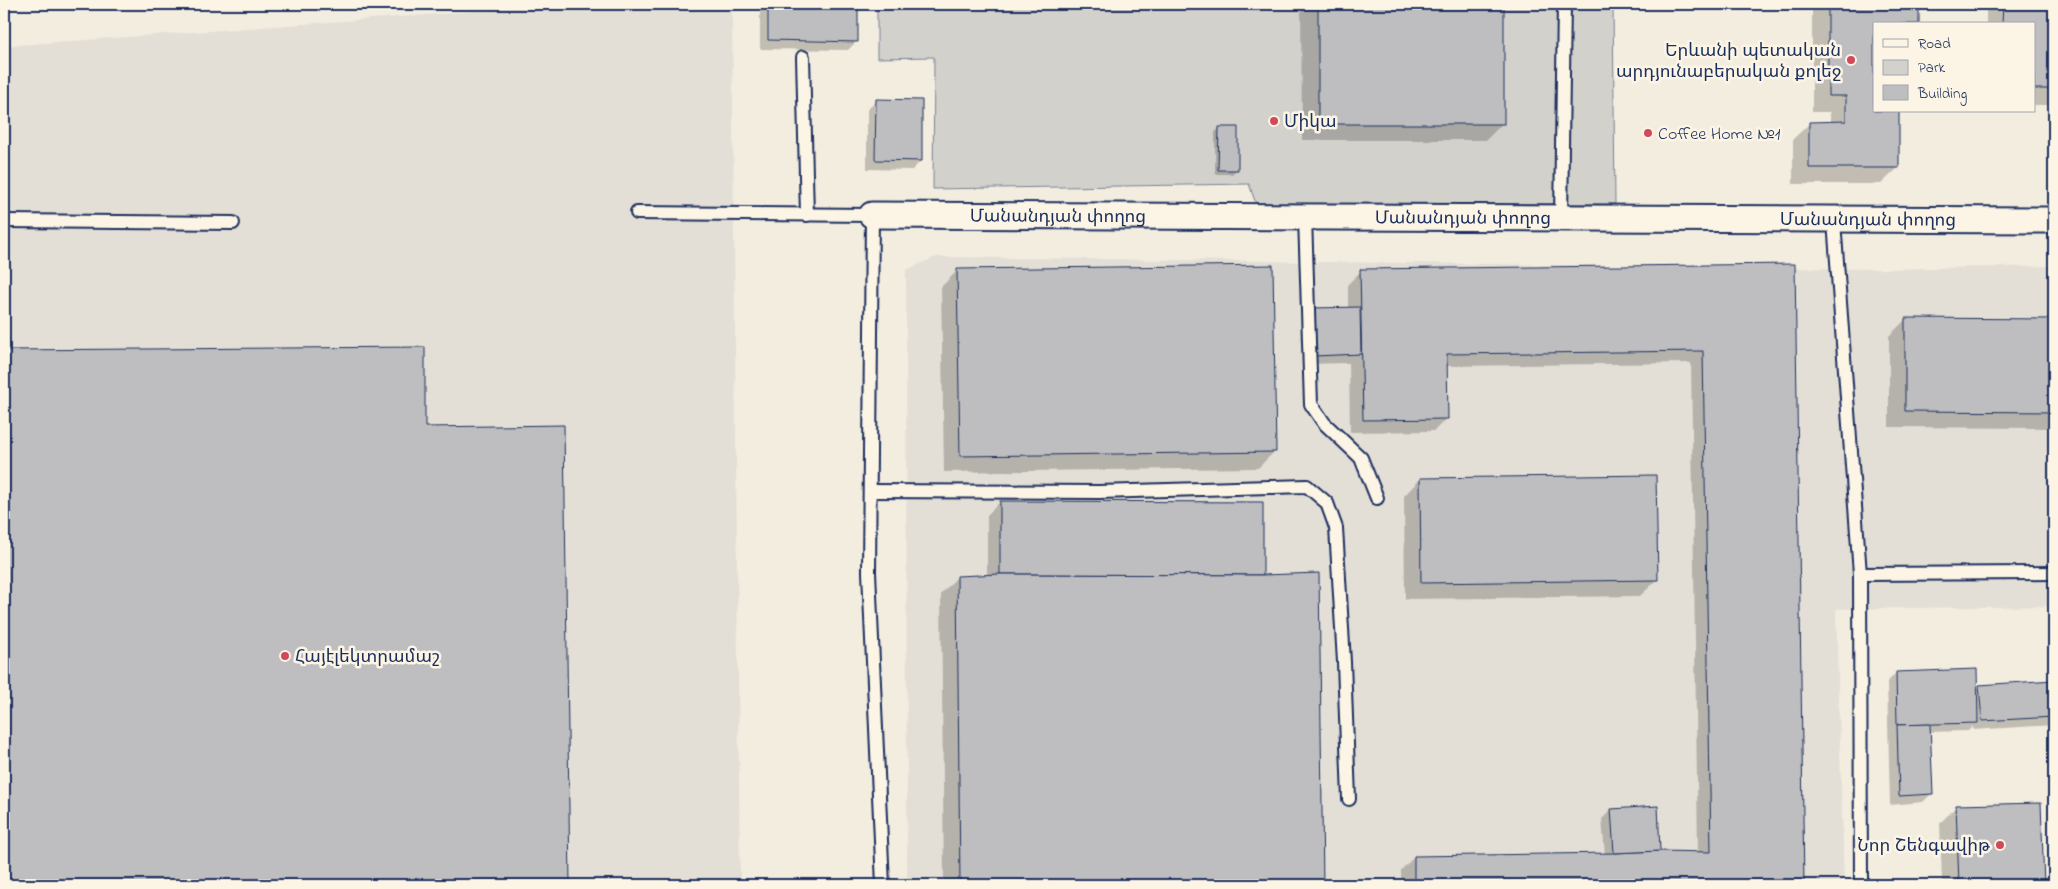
<svg xmlns="http://www.w3.org/2000/svg" width="2058" height="889" font-family="'Indie Flower','Noto Sans Armenian',sans-serif">
<style>
.built{fill:#e3dfd6}
.green{fill:#d3d1cc;stroke:#778095}
.shadow{fill:#0003}
.building{fill:#bebec0;stroke:#1b2f5e}
.lines{fill:none;stroke-linecap:round;stroke-linejoin:round}
.lane-casing{stroke:#1b2f5e;stroke-width:16}
.street-casing{stroke:#1b2f5e;stroke-width:29}
.lane{stroke:#fcf5e5;stroke-width:12}
.street{stroke:#fcf5e5;stroke-width:25}
.poi-dot{fill:#d1495b;stroke:#fcf5e5;stroke-width:2}
.labels{text-anchor:middle;stroke-width:5;stroke-linejoin:round;paint-order:stroke}
.poi-label{font-size:18px;fill:#1b2f5e;stroke:#fcf5e5;text-anchor:start}
.street-label{font-size:18px;fill:#1b2f5e;stroke:#fcf5e5}
</style>
<rect width="100%" height="100%" fill="#f3ede0"/>
<filter id="ink" filterUnits="userSpaceOnUse"><feTurbulence type="fractalNoise" baseFrequency=".02" numOctaves="2"/><feDisplacementMap in="SourceGraphic" scale="10" xChannelSelector="R" yChannelSelector="G"/><feConvolveMatrix kernelMatrix="1 2 1 2 8 2 1 2 1" color-interpolation-filters="sRGB"/></filter>
<g filter="url(#ink)">
<g class="built">
<path d="M494 4H732L740 885H4V46L494 10Z"/>
<path d="M936 257 1878 269 2054 266V606L1836 609 1844 885H907L906 270Z"/>
</g>
<path class="green" d="M877 4H1613L1615 204H1256L1249 184 933 189 934 57 877 58Z"/>
<g class="shadow">
<path d="M760 4H857V41L848 50 760 49Z"/>
<path d="M1301 4H1502V124L1486 140H1302Z"/>
<path d="M1812 4H1918V24H1874V111L1898 168 1881 184H1793V139L1810 123H1830V112H1812Z"/>
<path d="M1986 4H2054V105H2034V24H1986Z"/>
<path d="M876 101 921 161 912 170 867 169V110Z"/>
<path d="M1220 128 1236 170 1232 174H1215V132Z"/>
<path d="M1793 266 1803 885H1401V870L1414 857 1605 855 1602 819 1611 810 1659 852 1698 853 1691 363 1446 366 1447 418 1434 431 1350 432 1349 363 1305 364 1348 308V284L1361 271Z"/>
<path d="M958 270 1274 452 1258 468 944 472 941 287Z"/>
<path d="M1906 319 2054 320V428L1889 427V336Z"/>
<path d="M423 348 424 428 563 427 568 885H4V352Z"/>
<path d="M1420 479 1657 580 1640 596 1405 599 1404 496Z"/>
<path d="M1000 502 1261 577 1318 575 1321 885H944L941 594 957 577 987 576V515Z"/>
<path d="M1896 673 1976 690 1980 686 2054 682V725L1973 730V726L1968 731 1929 732 1932 793 1923 802 1890 805 1887 682Z"/>
<path d="M2040 804 2043 885H1942L1940 823 1957 806Z"/>
</g>
<g class="building">
<path d="M768 4H858V42L768 40Z"/>
<rect x="1318" y="4" width="186" height="120"/>
<path d="M1828 4H1919V24H1874V111H1899V168H1809V122L1846 121V96H1828Z"/>
<path d="M2003 4H2054V89H2034V24H2002Z"/>
<path d="M876 99 922 100V161L875 160Z"/>
<path d="M1219 127H1238V170H1218Z"/>
<path d="M1795 264 1804 885H1414V856L1614 853 1660 851 1711 852 1703 351 1447 354 1448 419 1363 420 1360 269Z"/>
<path d="M1273 265 1276 452 960 456 957 269Z"/>
<path d="M1360 307 1361 354 1314 356 1312 308Z"/>
<path d="M1905 318 2054 319V412L1905 411Z"/>
<path d="M425 347V427L564 425 570 885H4V350Z"/>
<path d="M1656 475 1658 580 1421 583 1420 478Z"/>
<path d="M1000 501 1263 502V575L1000 574Z"/>
<path d="M1319 573 1323 885H960L957 576 1000 574 1263 575Z"/>
<path d="M1977 669 1978 723 1897 725 1896 672Z"/>
<path d="M2054 680V717L1982 721 1979 685Z"/>
<path d="M1930 724 1933 794 1899 796 1897 725Z"/>
<path d="M2041 803 2044 885H1959L1956 805Z"/>
<path d="M1658 806 1660 851 1614 853 1611 809Z"/>
</g>
<g class="lines">
<defs>
<g id="lane">
<path d="M803 57 807 215"/>
<path d="M637 213 872 215 869 572 883 885"/>
<path d="M1305 217 1311 404 1324 423 1361 458 1377 498"/>
<path d="M1561 219 1564 4"/>
<path d="M4 221 233 223"/>
<path d="M1834 221 1860 574 1861 885"/>
<path d="M870 491 1099 492 1307 486 1327 503 1336 528 1344 662 1349 799"/>
<path d="M1860 574 2054 573"/>
</g>
<g id="street">
<path id="s1" d="M872 215 2054 220"/>
</g>
</defs>
<use href="#lane" class="lane-casing"/>
<use href="#street" class="street-casing"/>
<use href="#lane" class="lane"/>
<use href="#street" class="street"/>
</g>
</g>
<g class="poi-dot">
<circle cx="1851" cy="60" r="5"/>
<circle cx="1274" cy="121" r="5"/>
<circle cx="1648" cy="133" r="5"/>
<circle cx="285" cy="656" r="5"/>
<circle cx="2000" cy="845" r="5"/>
</g>
<g class="labels">
<g class="poi-label">
<text x="1841" y="56" text-anchor="end">Երևանի պետական<tspan x="1841" dy="21">արդյունաբերական քոլեջ</tspan></text>
<text x="1284" y="127">Միկա</text>
<text x="1658" y="139">Coffee Home №1</text>
<text x="295" y="662">Հայէլեկտրամաշ</text>
<text x="1990" y="851" text-anchor="end">Նոր Շենգավիթ</text>
</g>
<g class="street-label">
<text dy="6" stroke="none"><textPath href="#s1" startOffset="186">Մանանդյան փողոց</textPath></text>
<text dy="6" stroke="none"><textPath href="#s1" startOffset="591">Մանանդյան փողոց</textPath></text>
<text dy="6" stroke="none"><textPath href="#s1" startOffset="996">Մանանդյան փողոց</textPath></text>
</g>
</g>
<rect width="2058" height="889" fill="none" stroke="#fcf5e5" stroke-width="20"/>
<rect x="10" y="10" width="2038" height="869" fill="none" stroke="#1b2f5e" stroke-width="2" filter="url(#ink)"/>
<rect x="1873" y="22" width="162" height="90" fill="#fcf5e5" stroke="#a2a6af"/>
<rect x="1883" y="39" width="25" height="8" fill="#fcf5e5" stroke="#a2a6af"/>
<text x="1918" y="48" font-size="15" fill="#1b2f5e">Road</text>
<rect x="1883" y="60" width="25" height="15" fill="#d3d1cc" stroke="#a2a6af"/>
<text x="1918" y="72" font-size="15" fill="#1b2f5e">Park</text>
<rect x="1883" y="85" width="25" height="15" fill="#bebec0" stroke="#a2a6af"/>
<text x="1918" y="98" font-size="15" fill="#1b2f5e">Building</text>
</svg>
